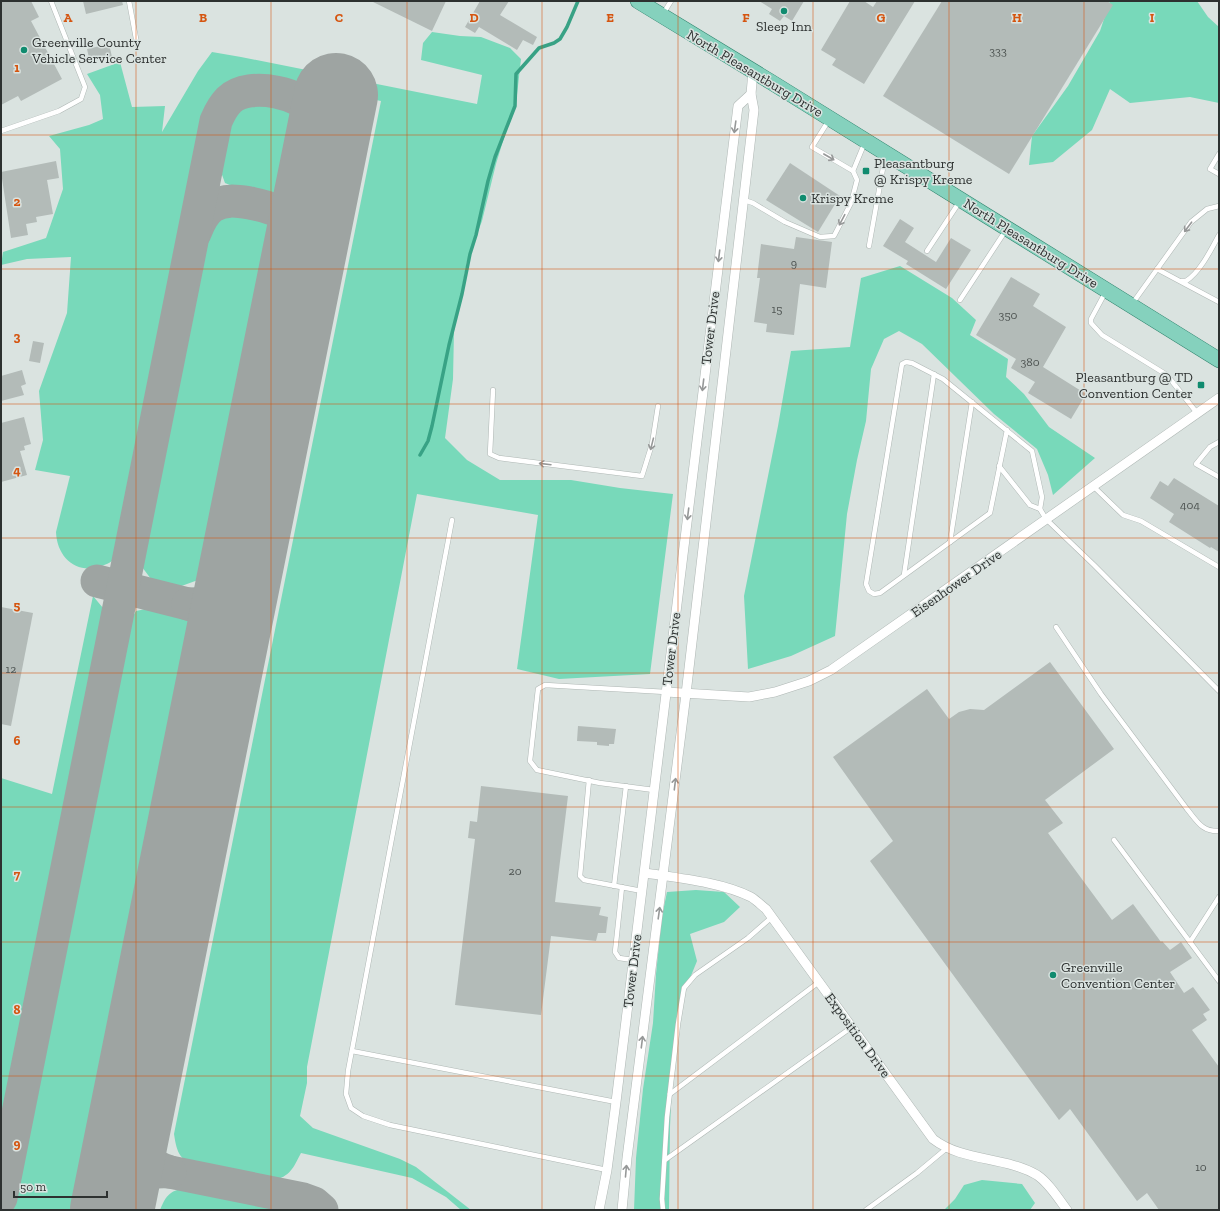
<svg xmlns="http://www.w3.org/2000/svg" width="1220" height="1211" font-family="'Zilla Slab',serif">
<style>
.green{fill:#78d9ba}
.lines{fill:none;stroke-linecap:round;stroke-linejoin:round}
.stream{stroke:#38a285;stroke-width:3.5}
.taxiway{stroke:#9ea4a2;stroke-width:33}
.runway{stroke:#9ea4a2;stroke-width:84}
.building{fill:#b3bbb8}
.service-casing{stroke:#afb7b4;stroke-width:5.5}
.minor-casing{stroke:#afb7b4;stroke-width:10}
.primary-casing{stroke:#31856f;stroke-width:16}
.service{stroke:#fff;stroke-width:4.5}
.minor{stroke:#fff;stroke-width:9}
.primary{stroke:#85d1bd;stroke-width:15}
.oneway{stroke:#969898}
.grid{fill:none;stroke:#d55510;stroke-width:1;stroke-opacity:0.55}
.poi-dot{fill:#108b6f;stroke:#dae3e0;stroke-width:1.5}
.labels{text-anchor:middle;stroke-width:3;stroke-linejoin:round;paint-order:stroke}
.number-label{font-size:12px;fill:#4e5452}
.poi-label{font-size:14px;fill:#2d3130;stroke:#dae3e0;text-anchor:start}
.street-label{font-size:14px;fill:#2d3130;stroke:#dae3e0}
.grid-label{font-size:13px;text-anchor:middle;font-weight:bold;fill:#d55510;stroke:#dae3e0;stroke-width:3;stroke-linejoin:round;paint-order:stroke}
</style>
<rect width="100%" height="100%" fill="#dae3e0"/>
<g class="green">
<path d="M1110 1H1197L1208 17 1219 27V103L1190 97 1130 103 1110 89 1092 130 1053 162 1029 165 1032 136 1068 86 1100 31Z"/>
<path d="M432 32 460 36 481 37 510 48 521 59 517 95 496 164 482 221 467 261 454 331 453 379 445 438 467 460 500 480H571L620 488 673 494 650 674 559 679 517 669 538 515 417 494 307 1067V1083L300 1116 313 1128 400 1159 416 1167 471 1210H461L446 1197 412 1178 301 1153C293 1168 291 1176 272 1181L200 1167C180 1161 177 1154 174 1134L381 101 271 79C254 78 236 78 222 90 217 93 214 100 210 105L119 553C115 560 110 563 102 566 77 575 57 558 56 532L70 476 35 470 43 440 39 391 67 313 71 257 27 259 1 265 3 252 46 238 63 189 60 149 49 136 89 125 103 119 100 95 87 74 120 62 132 107 165 106 162 132 198 71 212 52 241 57 477 104 482 75 421 60 423 43Z"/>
<path d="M260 101 275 103 292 109 275 194C255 196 243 191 225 183L221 172 223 149 232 116 242 106Z"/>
<path d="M238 211 256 214 269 219 198 580 176 588 163 585 151 579 142 567 143 549 206 233C213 216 221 213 238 211Z"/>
<path d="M900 266 952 298 976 320 970 335 1008 359 1006 377 1024 394 1049 427 1095 458 1053 495 1048 475 1037 449 994 414 922 344 899 331 884 339 871 369 866 421 857 460 847 514 835 636 791 656 748 669 744 596 778 426 791 351 850 347 861 278Z"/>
<path d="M93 596 103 608 1 1132V778L52 794Z"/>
<path d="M155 607 173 611 190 622 71 1210H11L126 629 136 611Z"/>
<path d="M696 890 724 892 740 907 724 922 690 934 697 961 684 993 673 1060 670 1127 669 1210H634L636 1158 643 1089 653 1023 656 974 662 916 667 892Z"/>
<path d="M982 1180 1022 1184 1035 1203 1030 1210H944L955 1199 964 1185Z"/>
<path d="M191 1188 266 1203 276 1210H160C167 1192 173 1189 191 1188Z"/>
</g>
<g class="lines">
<path class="stream" d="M420 455 428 441 432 426 449 345 462 294 470 254 476 235 488 181 495 157 515 106 516 74 539 48 554 43 560 39 567 27 578 1"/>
<g class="taxiway">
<path d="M195 233C199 223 203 212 213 206 225 199 237 201 250 203 269 207 289 212 299 230 304 239 303 248 303 258"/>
<path d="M97 581 188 604 204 609 217 620 221 627 224 635V653"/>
<path d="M188 604C215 604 228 599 240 574"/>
<path d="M152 1013 135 1124C133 1151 146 1164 170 1172L303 1199 314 1203 322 1210"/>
<path d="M1 1198 216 121C219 114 223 106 229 100 250 80 304 94 320 115 326 122 326 132 326 141"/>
<path d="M117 1210C123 1181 142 1170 170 1172"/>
</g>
<path class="runway" d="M112 1210 336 95"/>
</g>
<g class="building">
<path d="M1 1H31L39 17 31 21 62 79 21 101 18 96 1 105Z"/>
<path d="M83 1H122L123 5 86 14Z"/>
<path d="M371 1H446L432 31Z"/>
<path d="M480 1H509L500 15 537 37 533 45 523 40 517 50 479 27 475 33 465 27Z"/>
<path d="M759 1H804L792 21 784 16 780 21 769 14 772 9Z"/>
<path d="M850 1H864L873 7 877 1H915L864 84 832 65 836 59 821 50Z"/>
<path d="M942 1H1107L1113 5 1009 174 883 96Z"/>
<path d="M109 44 112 57 90 62 87 49Z"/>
<path d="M56 161 59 178 47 180 53 214 36 217 37 222 26 224 28 235 11 238 1 172Z"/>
<path d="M790 163 840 196 818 232 766 200Z"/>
<path d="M900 219 914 228 905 242 936 262 951 238 971 250 946 289 906 264 908 261 883 246Z"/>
<path d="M796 237 832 242 826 288 800 284 794 335 766 332 767 324 754 322 760 278H757L761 244 794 249Z"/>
<path d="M1011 277 1040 294 1033 306 1066 327 1043 367 1086 394 1071 419 1028 393 1035 382 1011 368 1016 359 976 335Z"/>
<path d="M33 341 44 343 40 363 29 361Z"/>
<path d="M22 370 26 384 21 386 24 395 1 401V376Z"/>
<path d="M24 417 31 444 24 446 25 450 20 451 27 475 1 482V423Z"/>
<path d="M1174 478 1219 506V552L1211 547 1210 548 1169 522 1174 514 1150 498 1160 481 1168 486Z"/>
<path d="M1 607 33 613 11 726 1 724Z"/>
<path d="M1050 662 1114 749 1045 800 1063 823 1048 833 1112 920 1133 904 1161 942 1162 941 1170 950 1181 942 1192 958 1170 972 1184 993 1193 987 1210 1010 1203 1014 1207 1020 1192 1030 1219 1067V1210H1159L1147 1193 1137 1201 1070 1109 1059 1120 870 861 893 841 833 757 927 689 949 719 959 712 970 709 984 710Z"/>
<path d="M578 726 616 729 614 744H609V746L597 745V742L577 741Z"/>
<path d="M481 786 568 796 555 902 601 907 599 915 608 917 606 933H598L596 941 551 936 541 1015 455 1005 475 839 468 838 470 821 477 822Z"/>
</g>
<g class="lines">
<defs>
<g id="service">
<path d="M129 1 137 44"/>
<path d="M663 14 671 1"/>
<path d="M1 131 59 111 81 99 85 87 51 1"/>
<path d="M1219 154 1210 169 1219 174"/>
<path d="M853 171 865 142"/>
<path d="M744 200 753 203 785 222 820 237 834 236 851 203 857 180 853 171 812 147 829 120"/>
<path d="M869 246 885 157"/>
<path d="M927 251 960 201"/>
<path d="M1157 269 1219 302"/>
<path d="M1181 281H1186C1200 272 1211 250 1219 235"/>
<path d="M1105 293 1091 319V323L1102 335 1167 375 1197 413"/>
<path d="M960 300 1006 230"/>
<path d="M1132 304 1191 222 1207 209 1219 206"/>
<path d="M493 390 490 454 499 458 642 476 652 444 658 406"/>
<path d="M1007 430 990 513 880 593 874 594 869 591 866 584 902 364 906 362 912 363 943 379 1032 451 1042 497 1040 509 1046 519 1094 565 1219 691"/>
<path d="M1219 442 1210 447 1196 464 1219 477"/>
<path d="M999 466 1030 505 1040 509"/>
<path d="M1093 486 1123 515 1141 521 1219 567"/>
<path d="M452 520 348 1071 346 1094 351 1108 363 1116 390 1125 607 1170"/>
<path d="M950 542 972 402"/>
<path d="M904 575 934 374"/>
<path d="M1056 627 1101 694 1187 809C1197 821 1202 832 1219 831"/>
<path d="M589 780 580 876 584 880 642 891"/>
<path d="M654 790 600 783 537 770 530 761 538 689 545 685 666 692"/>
<path d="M1114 840 1219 981"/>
<path d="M614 886 626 786"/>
<path d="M622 887 615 952 619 958 633 960"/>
<path d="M1190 942 1219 897"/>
<path d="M352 1051 616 1102"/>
<path d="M670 1094 819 982"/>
<path d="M665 1160 852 1027"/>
<path d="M663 1210 662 1199 667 1117 678 1024 684 988 695 975 748 938 772 917"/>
<path d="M866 1210 917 1173 947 1148"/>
</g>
<g id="minor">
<path d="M666 692 749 697 775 692 809 681 831 670 1219 398"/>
<path d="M645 873C678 878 721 882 751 897 756 900 761 905 766 909L933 1139C963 1162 1004 1156 1037 1175 1049 1183 1058 1198 1067 1210"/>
<path d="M599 1210 607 1170 616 1102 738 106 751 94"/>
<path d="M622 1210 627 1158 686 694 754 110 751 94 753 71"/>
</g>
<path id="primary" d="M638 1 771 82 1219 360"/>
</defs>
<use href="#service" class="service-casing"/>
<use href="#minor" class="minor-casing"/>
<use href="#primary" class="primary-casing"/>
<use href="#service" class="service"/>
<use href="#minor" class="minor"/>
<use href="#primary" class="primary"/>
</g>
<defs><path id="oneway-shaft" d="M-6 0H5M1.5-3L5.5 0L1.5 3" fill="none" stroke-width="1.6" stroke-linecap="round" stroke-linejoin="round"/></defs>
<g class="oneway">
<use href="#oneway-shaft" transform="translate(735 127) rotate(98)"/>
<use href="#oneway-shaft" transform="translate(829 157) rotate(30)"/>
<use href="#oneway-shaft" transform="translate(842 220) rotate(118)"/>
<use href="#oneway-shaft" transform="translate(1188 227) rotate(127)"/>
<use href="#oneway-shaft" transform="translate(719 256) rotate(97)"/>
<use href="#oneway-shaft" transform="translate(703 385) rotate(97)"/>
<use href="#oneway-shaft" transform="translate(652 444) rotate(104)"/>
<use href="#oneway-shaft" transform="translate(545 464) rotate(-173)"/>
<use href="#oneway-shaft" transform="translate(688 514) rotate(97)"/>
<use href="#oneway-shaft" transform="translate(675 784) rotate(-83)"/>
<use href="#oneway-shaft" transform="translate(659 913) rotate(-82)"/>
<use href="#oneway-shaft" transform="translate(642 1042) rotate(-83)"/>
<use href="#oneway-shaft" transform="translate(626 1171) rotate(-85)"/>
</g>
<path class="grid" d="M136 1V1210M271 1V1210M407 1V1210M542 1V1210M678 1V1210M813 1V1210M949 1V1210M1084 1V1210M1 135H1219M1 269H1219M1 404H1219M1 538H1219M1 673H1219M1 807H1219M1 942H1219M1 1076H1219"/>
<g class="poi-dot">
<circle cx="784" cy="11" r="4"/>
<circle cx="24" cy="50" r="4"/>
<rect x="862" y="167" width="8" height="8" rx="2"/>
<circle cx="803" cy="198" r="4"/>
<rect x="1197" y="381" width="8" height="8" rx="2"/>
<circle cx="1053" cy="975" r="4"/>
</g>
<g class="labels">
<g class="number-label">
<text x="998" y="55">333</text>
<text x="794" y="267">9</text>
<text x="777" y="313">15</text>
<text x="1008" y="319">350</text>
<text x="1030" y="366">380</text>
<text x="1190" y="509">404</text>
<text x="11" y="673">12</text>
<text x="515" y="875">20</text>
<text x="1201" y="1171">10</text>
</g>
<g class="poi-label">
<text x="784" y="31" text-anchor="middle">Sleep Inn</text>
<text x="32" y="47">Greenville County<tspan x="32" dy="16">Vehicle Service Center</tspan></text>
<text x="874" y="168">Pleasantburg<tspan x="874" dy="16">@ Krispy Kreme</tspan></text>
<text x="811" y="203">Krispy Kreme</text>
<text x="1193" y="382" text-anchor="end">Pleasantburg @ TD<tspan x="1193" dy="16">Convention Center</tspan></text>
<text x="1061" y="972">Greenville<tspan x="1061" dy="16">Convention Center</tspan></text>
</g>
<g class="street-label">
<text transform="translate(755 73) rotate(31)" y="5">North Pleasantburg Drive</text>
<text transform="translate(1031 243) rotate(32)" y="5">North Pleasantburg Drive</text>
<text transform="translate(710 328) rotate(-83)" y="5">Tower Drive</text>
<text transform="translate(956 583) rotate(-35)" y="5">Eisenhower Drive</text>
<text transform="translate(671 649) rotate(-83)" y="5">Tower Drive</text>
<text transform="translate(632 971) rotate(-83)" y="5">Tower Drive</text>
<text transform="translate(858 1035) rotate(54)" y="5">Exposition Drive</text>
</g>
</g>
<g class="grid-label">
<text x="68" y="22">A</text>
<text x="203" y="22">B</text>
<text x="339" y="22">C</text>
<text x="474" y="22">D</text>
<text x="610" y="22">E</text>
<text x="746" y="22">F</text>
<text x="881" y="22">G</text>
<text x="1017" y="22">H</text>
<text x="1152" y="22">I</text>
<text x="17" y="72">1</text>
<text x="17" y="206">2</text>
<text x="17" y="341">3</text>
<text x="17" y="475">4</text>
<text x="17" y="610">5</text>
<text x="17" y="745">6</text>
<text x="17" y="879">7</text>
<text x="17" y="1014">8</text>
<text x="17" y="1148">9</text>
</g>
<rect width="1220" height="1211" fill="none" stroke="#2d3130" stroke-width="4"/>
<path d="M14 1191v6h93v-6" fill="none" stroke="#2d3130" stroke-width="2"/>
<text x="20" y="1191" font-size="12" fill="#2d3130" stroke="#dae3e0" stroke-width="3" paint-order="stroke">50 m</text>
</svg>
